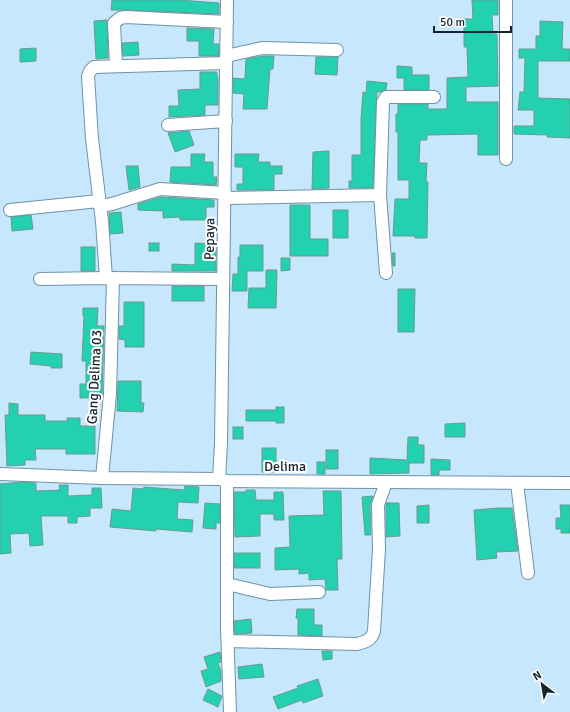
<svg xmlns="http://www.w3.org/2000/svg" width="570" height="712" font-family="Signika,sans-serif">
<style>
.building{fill:#23d0b0;stroke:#6b9b8e}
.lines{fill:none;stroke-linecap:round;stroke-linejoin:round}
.minor-casing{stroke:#6c93ab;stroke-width:14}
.minor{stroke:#fff;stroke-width:12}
.labels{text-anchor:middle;stroke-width:4;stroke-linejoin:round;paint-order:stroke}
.street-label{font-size:14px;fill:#14242e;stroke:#fff}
</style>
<rect width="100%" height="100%" fill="#c6e7fc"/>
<g class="building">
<path d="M112 0H180L219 3V14L126 10H111Z"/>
<path d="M472 0H498V15H492L493 34H497L498 86 466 87V102H498V155H478V134L427 135V140H420L419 163H427L426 182H428L427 238H415V236H393L395 199H409V180H398V132H396V114H398V104H428V109H447V78L468 77 467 47H464V19H473Z"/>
<path d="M107 20 108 58 96 59 94 21Z"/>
<path d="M540 21 563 22 562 49H570V61H538V98L570 99V138L547 137 548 135 514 134V126H534V110H518L520 92H524L525 58H519V49H536V36H540Z"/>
<path d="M187 28 214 29 213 44H219V56H199V41H187Z"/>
<path d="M138 42 139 55 123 56 122 43Z"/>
<path d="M36 48V61L20 62V49Z"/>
<path d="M263 56H274L273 69H270L267 109H243L244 94 233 93V78L244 79 245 77 246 59Z"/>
<path d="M316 57H338L337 75 315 74Z"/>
<path d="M397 66 412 67V75H429V90H404V78H397Z"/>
<path d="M200 72H217V77H218V105H205V115L169 117V106H179L178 90 200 89Z"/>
<path d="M367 81 387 83 386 90 380 92H377L373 188H349V181H352V155H361V119L363 92 366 93Z"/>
<path d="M189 131 194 145 175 152 168 133Z"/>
<path d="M329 151V188L312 189 313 152Z"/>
<path d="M191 154H205L204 162H213V177H217L216 185 170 182 171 167H191Z"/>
<path d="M235 154H259L258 162H270V166H282V174H274V190H237V184H243V167H235Z"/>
<path d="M126 166H138L140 187 129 190Z"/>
<path d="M161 197 214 200V207H206V220H180V217L163 218V211L138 210V204Z"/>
<path d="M290 205H310V239H328V256H290Z"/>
<rect x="333" y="210" width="15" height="28"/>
<path d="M121 212 123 233 110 234 109 213Z"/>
<path d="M31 215 33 229 12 231 11 217Z"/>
<rect x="149" y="243" width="10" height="8"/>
<path d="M195 243 216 244V271H172V264L195 265Z"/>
<path d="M240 245H263V271H247V291H232L233 274H238V257H240Z"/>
<rect x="81" y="247" width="14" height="24"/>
<path d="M392 253H395V266H393Z"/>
<path d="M281 258H290V270L281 271Z"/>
<path d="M266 270H277L276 308H248L249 288H266Z"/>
<rect x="172" y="286" width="32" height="15"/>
<path d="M398 289H415L414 332H398Z"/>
<path d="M124 302H144V347H125V340L119 339V326H124Z"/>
<path d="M83 308H98L97 326H104L102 398H80V384H86V361H82L84 316H83Z"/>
<path d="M31 352 62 354V368H51V366L30 364Z"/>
<path d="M118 381H141V403H144L143 412 117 411Z"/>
<path d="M9 403 18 404V415H45V421H67V418H80V426H95V454H66V449H35L36 460H25V465L7 466 5 415H9Z"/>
<path d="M276 407H284V423H276V421H246V410H276Z"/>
<path d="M465 423V437H445V424Z"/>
<rect x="233" y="427" width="10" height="12"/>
<path d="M408 437H418V445H424V463H409V473L370 474V458L407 460Z"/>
<rect x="262" y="448" width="14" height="24"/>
<rect x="326" y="450" width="12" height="19"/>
<path d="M431 459 450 460V470H439V475H431Z"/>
<rect x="317" y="462" width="8" height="12"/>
<path d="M23 482 36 483V491L60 490 59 485H68V496L92 495V488H101L102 508H90V516L77 517V523H68V516H41L43 545 30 546 29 533 10 534 11 553 0 554V484Z"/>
<path d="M185 486 199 487 198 503 178 502 177 519 193 520 192 532 156 529V531L110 527 112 509 131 511 133 488 143 489 144 487 184 490Z"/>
<path d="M246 490H255L256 500H274V492H283L284 520H274V514H260V536L235 537 234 492H246Z"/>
<path d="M323 491H341L342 559H337L338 590H326L325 579 309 580V573L299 574V569L275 570V548L290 547 289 516 324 515Z"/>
<path d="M373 496 370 505 371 535H365L362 497Z"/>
<path d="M205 503 220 504V523H216V529L203 528Z"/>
<path d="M386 503H399L400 536 386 537Z"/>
<path d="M429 505V523H417V506Z"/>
<path d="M560 505H570V533H561V529H556V518H561Z"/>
<path d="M498 508H512L518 551 496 552 497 558 477 560 474 510Z"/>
<rect x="234" y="553" width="26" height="15"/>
<path d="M297 609H314V625H322V636L298 635V618H296Z"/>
<path d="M251 619 252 633 235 634 234 621Z"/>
<path d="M322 651H332V659L323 660Z"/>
<path d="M220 652 221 662 218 663 221 671V681L206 687 201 671 208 669 204 657Z"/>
<path d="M262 664 264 677 239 679 238 667Z"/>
<path d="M318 679 323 696 303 703 302 700 278 709 273 697 298 688 297 686Z"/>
<path d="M208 689 222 696 218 707 203 700Z"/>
</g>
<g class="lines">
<defs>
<g id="minor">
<path d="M506 0V159"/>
<path d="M226 56 262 48 337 50"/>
<path d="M116 66 114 23 120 18 126 17 227 22"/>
<path d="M168 125 226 121"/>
<path d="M225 198 380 195"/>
<path d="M100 206 112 204 160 189 225 193"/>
<path d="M10 210 99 201"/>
<path d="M386 273 380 195 383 102 386 97H434"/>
<path d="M106 278 102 221 92 139 88 76 90 71 94 67 226 63"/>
<path d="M40 279 106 278 223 279"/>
<path d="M0 474 102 478 219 479 227 481 570 483"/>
<path d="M102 478 110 394 113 278"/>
<path d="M219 479 221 443 227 0"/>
<path d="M227 481V628L230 712"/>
<path d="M517 483 528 573"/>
<path d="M227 584 270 594 319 592"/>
<path d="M228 641 357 644C365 642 372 640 374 631L379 549 378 505 386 482"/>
</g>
</defs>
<use href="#minor" class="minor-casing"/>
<use href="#minor" class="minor"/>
</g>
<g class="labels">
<g class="street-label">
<text transform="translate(209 239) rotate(-89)" y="5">Pepaya</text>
<text transform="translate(94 377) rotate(-87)" y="5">Gang Delima 03</text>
<text x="285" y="471">Delima</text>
</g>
</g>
<g transform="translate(542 684) rotate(329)" stroke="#ffffff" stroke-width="3" paint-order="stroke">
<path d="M0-3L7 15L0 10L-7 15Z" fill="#14242e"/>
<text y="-6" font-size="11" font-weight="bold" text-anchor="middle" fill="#14242e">N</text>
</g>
<path d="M434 26v6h77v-6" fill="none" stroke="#14242e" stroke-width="2"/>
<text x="440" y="26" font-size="12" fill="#14242e" stroke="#ffffff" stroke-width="3" paint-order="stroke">50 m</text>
</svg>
